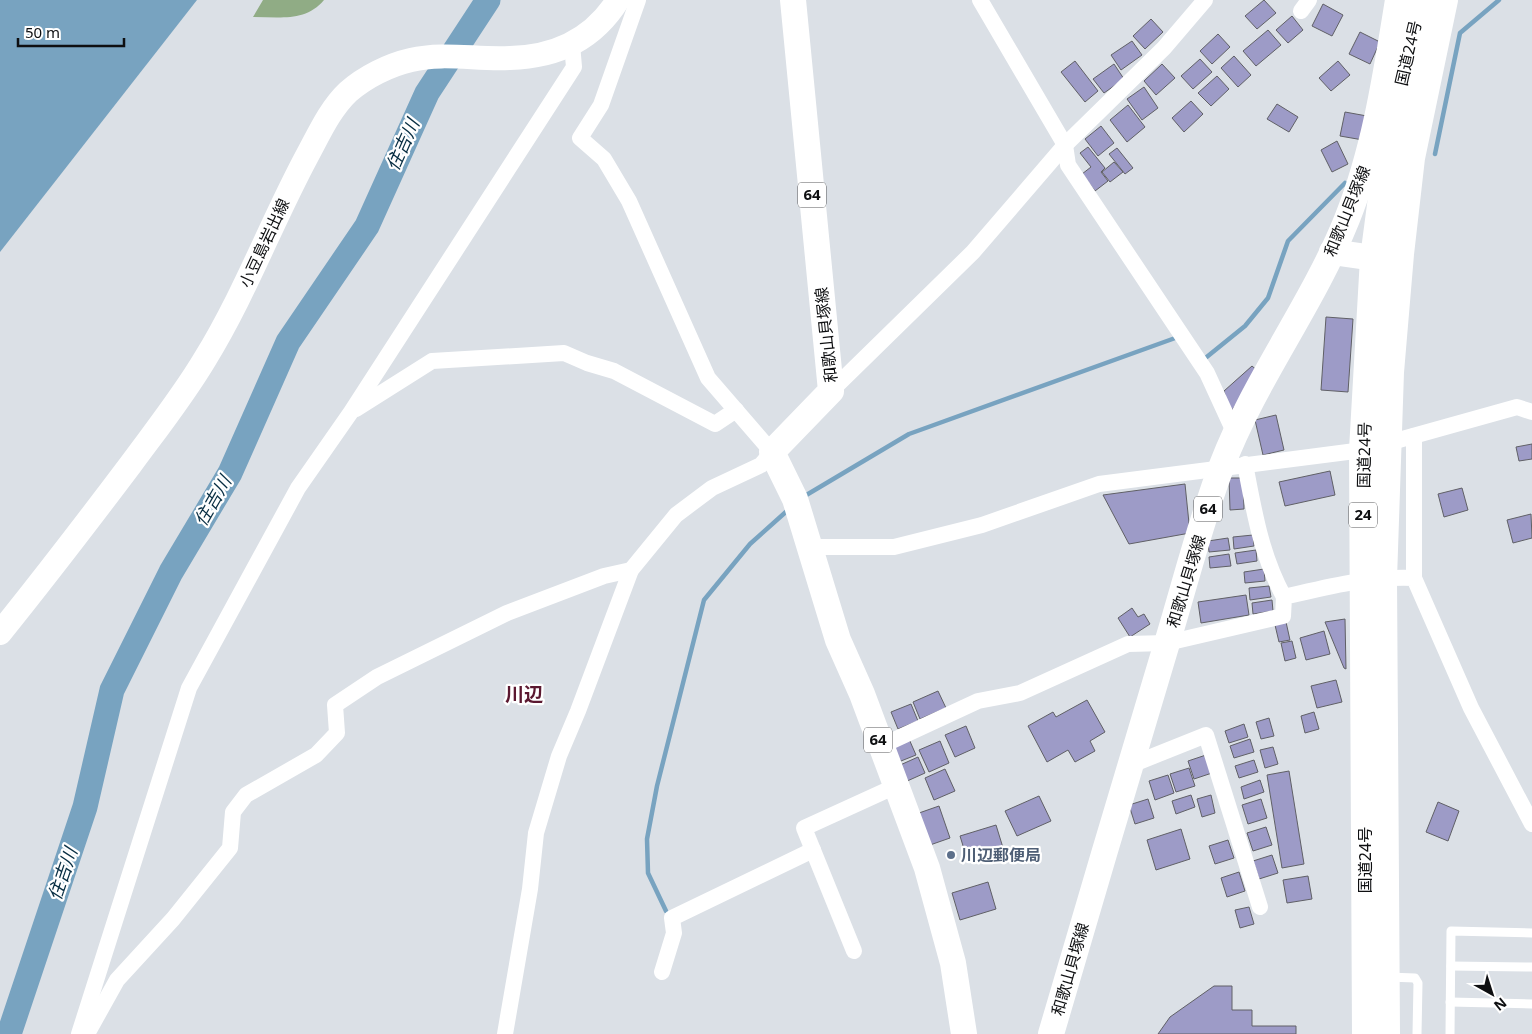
<svg xmlns="http://www.w3.org/2000/svg" width="1532" height="1034" font-family="'Noto Sans','Noto Sans JP',sans-serif">
<style>
.forest{fill:#90ac85}
.water{fill:#78a3c0}
.lines{fill:none;stroke-linecap:round;stroke-linejoin:round}
.stream{stroke:#78a3c0;stroke-width:4.5}
.river{stroke:#78a3c0;stroke-width:25}
.building{fill:#9d9bc7;stroke:#606066}
.lane{stroke:#fff;stroke-width:9}
.street{stroke:#fff;stroke-width:16}
.secondary{stroke:#fff;stroke-width:24}
.primary{stroke:#fff;stroke-width:26}
.highway{stroke:#fff;stroke-width:28}
.service-dot{fill:#5c6f8a;stroke:#fff;stroke-width:2}
.labels{text-anchor:middle;stroke-width:4.5;stroke-linejoin:round;paint-order:stroke}
.shield{fill:#fff;stroke:#565758;stroke-width:1}
.shield-label{font-size:15px;font-weight:bold;fill:#0e0f11}
.street-label{font-size:16px;fill:#0e0f11;stroke:#fff}
.service-label{font-size:16px;font-weight:bold;fill:#4e5e75;stroke:#fff;text-anchor:start}
.water-label{font-size:18px;font-style:italic;fill:#072d42;stroke:#fff}
.quarter-label{font-size:19px;font-weight:bold;fill:#5b1830;stroke:#fff}
</style>
<rect width="100%" height="100%" fill="#dbe0e6"/>
<path class="forest" d="M263 0H324C306 22 279 17 253 17Z"/>
<path class="water" d="M0 0H197L0 252Z"/>
<g class="lines">
<g class="stream">
<path d="M1435 154 1460 33 1499 0"/>
<path d="M1203 360 1245 326 1268 298 1288 241 1345 183"/>
<path d="M803 497 909 434 1178 337"/>
<path d="M666 911 648 873 647 839 657 786 704 600 750 544 788 510"/>
</g>
<path class="river" d="M9 1034 85 807 112 690 171 572 230 473 288 342 367 226 427 93 488 0"/>
</g>
<g class="building">
<path d="M1264 0 1276 13 1257 29 1245 16Z"/>
<path d="M1323 4 1343 15 1332 36 1312 26Z"/>
<path d="M1292 16 1303 30 1288 43 1276 30Z"/>
<path d="M1151 19 1163 32 1145 49 1133 36Z"/>
<path d="M1268 30 1281 45 1256 66 1243 51Z"/>
<path d="M1360 32 1380 42 1370 64 1349 54Z"/>
<path d="M1218 34 1230 47 1212 64 1200 51Z"/>
<path d="M1132 41 1142 55 1121 70 1111 55Z"/>
<path d="M1234 56 1251 75 1238 87 1221 68Z"/>
<path d="M1200 59 1212 72 1193 89 1181 76Z"/>
<path d="M1075 61 1098 91 1085 102 1061 72Z"/>
<path d="M1338 61 1350 75 1331 91 1319 78Z"/>
<path d="M1114 64 1124 79 1104 93 1093 79Z"/>
<path d="M1162 64 1175 78 1156 95 1144 81Z"/>
<path d="M1217 76 1229 89 1211 106 1198 93Z"/>
<path d="M1144 87 1158 108 1142 120 1127 99Z"/>
<path d="M1191 101 1203 114 1184 132 1172 118Z"/>
<path d="M1277 104 1298 117 1289 132 1267 119Z"/>
<path d="M1128 105 1145 127 1127 142 1110 120Z"/>
<path d="M1345 112 1367 116 1363 140 1340 136Z"/>
<path d="M1101 126 1114 143 1098 156 1085 139Z"/>
<path d="M1337 141 1348 164 1332 172 1321 150Z"/>
<path d="M1088 147 1105 168 1101 172 1108 181 1095 191 1082 174 1091 167 1080 153Z"/>
<path d="M1117 148 1133 168 1125 174 1109 154Z"/>
<path d="M1114 162 1123 172 1110 182 1102 172Z"/>
<path d="M1326 317 1353 319 1348 392 1321 390Z"/>
<path d="M1252 366 1259 372 1230 413 1224 391Z"/>
<path d="M1276 415 1284 450 1263 455 1255 420Z"/>
<path d="M1532 444V459L1519 461 1516 447Z"/>
<path d="M1330 471 1335 495 1285 506 1279 482Z"/>
<path d="M1229 478H1243L1244 509 1230 510Z"/>
<path d="M1185 484 1190 533 1129 544 1103 495Z"/>
<path d="M1462 488 1468 510 1444 517 1438 494Z"/>
<path d="M1531 514 1532 538 1513 543 1507 520Z"/>
<path d="M1253 535 1254 546 1234 549 1233 537Z"/>
<path d="M1228 538 1230 550 1209 552 1208 541Z"/>
<path d="M1256 550 1257 561 1237 564 1235 553Z"/>
<path d="M1229 554 1231 566 1210 568 1209 557Z"/>
<path d="M1264 569 1265 581 1245 583 1244 572Z"/>
<path d="M1269 586 1271 597 1250 600 1249 588Z"/>
<path d="M1246 595 1249 615 1201 623 1198 602Z"/>
<path d="M1272 600 1273 611 1253 614 1252 603Z"/>
<path d="M1132 608 1138 617 1144 614 1150 624 1130 637 1118 618Z"/>
<path d="M1345 619 1346 669 1344 668 1325 622Z"/>
<path d="M1286 622 1290 640 1279 642 1275 625Z"/>
<path d="M1324 631 1330 654 1306 660 1300 638Z"/>
<path d="M1292 641 1296 658 1285 661 1281 643Z"/>
<path d="M1336 680 1342 702 1317 708 1311 686Z"/>
<path d="M938 691 946 708 920 719 913 702Z"/>
<path d="M1087 700 1105 732 1090 741 1095 751 1075 762 1068 750 1047 762 1028 726 1053 712 1056 717Z"/>
<path d="M911 704 918 721 898 729 891 712Z"/>
<path d="M1314 712 1319 729 1305 733 1301 716Z"/>
<path d="M1269 718 1274 736 1261 739 1256 722Z"/>
<path d="M1244 724 1248 737 1229 743 1225 731Z"/>
<path d="M966 726 975 748 955 757 945 735Z"/>
<path d="M909 739 916 755 896 763 889 747Z"/>
<path d="M1250 739 1254 752 1234 758 1230 746Z"/>
<path d="M940 741 949 763 929 772 919 750Z"/>
<path d="M1273 747 1278 764 1265 768 1260 750Z"/>
<path d="M1206 755 1212 773 1194 779 1188 761Z"/>
<path d="M918 757 925 773 905 782 898 766Z"/>
<path d="M1254 760 1258 772 1239 778 1235 766Z"/>
<path d="M1189 768 1195 786 1176 792 1170 774Z"/>
<path d="M945 769 955 791 934 800 925 778Z"/>
<path d="M1289 771 1304 864 1282 868 1267 775Z"/>
<path d="M1168 775 1174 793 1155 800 1149 781Z"/>
<path d="M1260 780 1264 792 1244 799 1241 787Z"/>
<path d="M1191 795 1195 807 1176 814 1172 801Z"/>
<path d="M1211 795 1215 813 1202 817 1197 799Z"/>
<path d="M1039 796 1051 821 1017 836 1005 811Z"/>
<path d="M1148 799 1154 818 1135 824 1129 805Z"/>
<path d="M1261 799 1267 818 1248 824 1242 805Z"/>
<path d="M1438 802 1459 811 1448 841 1426 832Z"/>
<path d="M939 806 950 838 930 845 919 813Z"/>
<path d="M996 825 1004 851 968 862 960 836Z"/>
<path d="M1266 827 1272 845 1253 851 1247 833Z"/>
<path d="M1181 829 1190 859 1156 870 1147 840Z"/>
<path d="M1228 840 1234 858 1215 864 1209 846Z"/>
<path d="M1272 855 1278 873 1259 879 1253 861Z"/>
<path d="M1239 872 1245 891 1227 897 1221 878Z"/>
<path d="M1308 876 1312 899 1287 903 1283 880Z"/>
<path d="M988 882 996 909 960 920 952 893Z"/>
<path d="M1249 907 1254 924 1240 928 1235 910Z"/>
<path d="M1214 986H1232V1010H1252V1026H1296V1034H1158L1170 1017Z"/>
</g>
<g class="lines">
<g class="lane">
<path d="M1451 966 1532 967"/>
<path d="M1388 977 1415 978 1418 983 1417 1034"/>
<path d="M1450 1002 1532 1004"/>
<path d="M1450 1034 1451 931 1532 933"/>
</g>
<g class="street">
<path d="M980 0 1065 145 1068 165 1207 373 1235 434"/>
<path d="M1301 11 1309 0"/>
<path d="M831 391 973 252 1065 145 1164 48 1205 0"/>
<path d="M356 409 432 361 564 353 587 363 614 371 715 424 736 410"/>
<path d="M1245 464C1254 511 1261 555 1284 597"/>
<path d="M809 551 818 547H894L982 525 1099 484 1363 450 1517 407 1532 412"/>
<path d="M1414 578V436"/>
<path d="M881 746 978 701 1020 693 1128 644 1167 643 1283 616 1284 597C1326 587 1370 576 1414 578L1471 708 1532 824"/>
<path d="M1131 765 1206 735 1260 907"/>
<path d="M854 951 804 828 896 786"/>
<path d="M662 972 674 933 672 918 813 850"/>
<path d="M79 1034 189 688 298 488 351 412 574 67 572 44"/>
<path d="M87 1034 117 980 173 919 230 848 233 812 246 795 316 755 337 733 335 705 377 677 507 613 604 576 631 570"/>
<path d="M505 1034 530 889 536 833 559 756 578 711 631 570 676 515 712 488 761 465 772 452 708 378 629 201 604 159 580 138 601 105 638 0"/>
</g>
<path class="secondary" d="M0 633C45 577 88 521 131 464 156 430 183 396 205 359 245 294 271 223 307 156 319 134 330 109 348 92 365 77 389 65 411 60 444 52 477 60 510 58 556 57 593 40 618 0"/>
<g class="primary">
<path d="M793 0 831 391 772 452 795 499 838 640 862 694 927 868 953 963 964 1034"/>
<path d="M1332 252 1374 258 1396 255"/>
<path d="M1051 1034C1089 903 1128 774 1167 643 1185 584 1200 523 1222 465 1255 379 1313 304 1347 219 1375 149 1386 74 1398 0"/>
</g>
<g class="highway">
<path d="M1366 1034 1363 450 1374 258 1391 130 1420 0"/>
<path d="M1386 1034 1383 579 1390 372 1400 254 1411 158 1444 0"/>
</g>
</g>
<circle class="service-dot" cx="951" cy="855" r="5"/>
<g class="labels">
<g class="shield">
<rect x="798" y="182.5" width="28" height="25" rx="4"/>
<rect x="1194" y="496.5" width="28" height="25" rx="4"/>
<rect x="1349" y="502.5" width="28" height="25" rx="4"/>
<rect x="864" y="727.5" width="28" height="25" rx="4"/>
</g>
<g class="shield-label">
<text x="812" y="200">64</text>
<text x="1208" y="514">64</text>
<text x="1363" y="520">24</text>
<text x="878" y="745">64</text>
</g>
<g class="street-label">
<text transform="translate(1408 53) rotate(-77)" y="6">国道24号</text>
<text transform="translate(1347 211) rotate(-68)" y="6">和歌山貝塚線</text>
<text transform="translate(264 243) rotate(-65)" y="6">小豆島岩出線</text>
<text transform="translate(826 335) rotate(-96)" y="6">和歌山貝塚線</text>
<text transform="translate(1364 455) rotate(-89)" y="6">国道24号</text>
<text transform="translate(1186 581) rotate(-73)" y="6">和歌山貝塚線</text>
<text transform="translate(1365 860) rotate(-90)" y="6">国道24号</text>
<text transform="translate(1070 969) rotate(-74)" y="6">和歌山貝塚線</text>
</g>
<g class="service-label">
<text x="961" y="861">川辺郵便局</text>
</g>
<g class="water-label">
<text transform="translate(403 145) rotate(-66)" y="6">住吉川</text>
<text transform="translate(213 501) rotate(-60)" y="6">住吉川</text>
<text transform="translate(63 874) rotate(-71)" y="6">住吉川</text>
</g>
<g class="quarter-label">
<text x="524" y="701">川辺</text>
</g>
</g>
<g transform="translate(1492 994) rotate(141)" stroke="#ffffff" stroke-width="4" paint-order="stroke">
<path d="M0-4L9 19L0 12L-9 19Z" fill="#0e0f11"/>
<text y="-8" font-size="14" font-weight="bold" text-anchor="middle" fill="#0e0f11">N</text>
</g>
<path d="M18 38v8h106v-8" fill="none" stroke="#0e0f11" stroke-width="2.5"/>
<text x="25" y="38" font-size="15" fill="#0e0f11" stroke="#ffffff" stroke-width="4" paint-order="stroke">50 m</text>
</svg>
